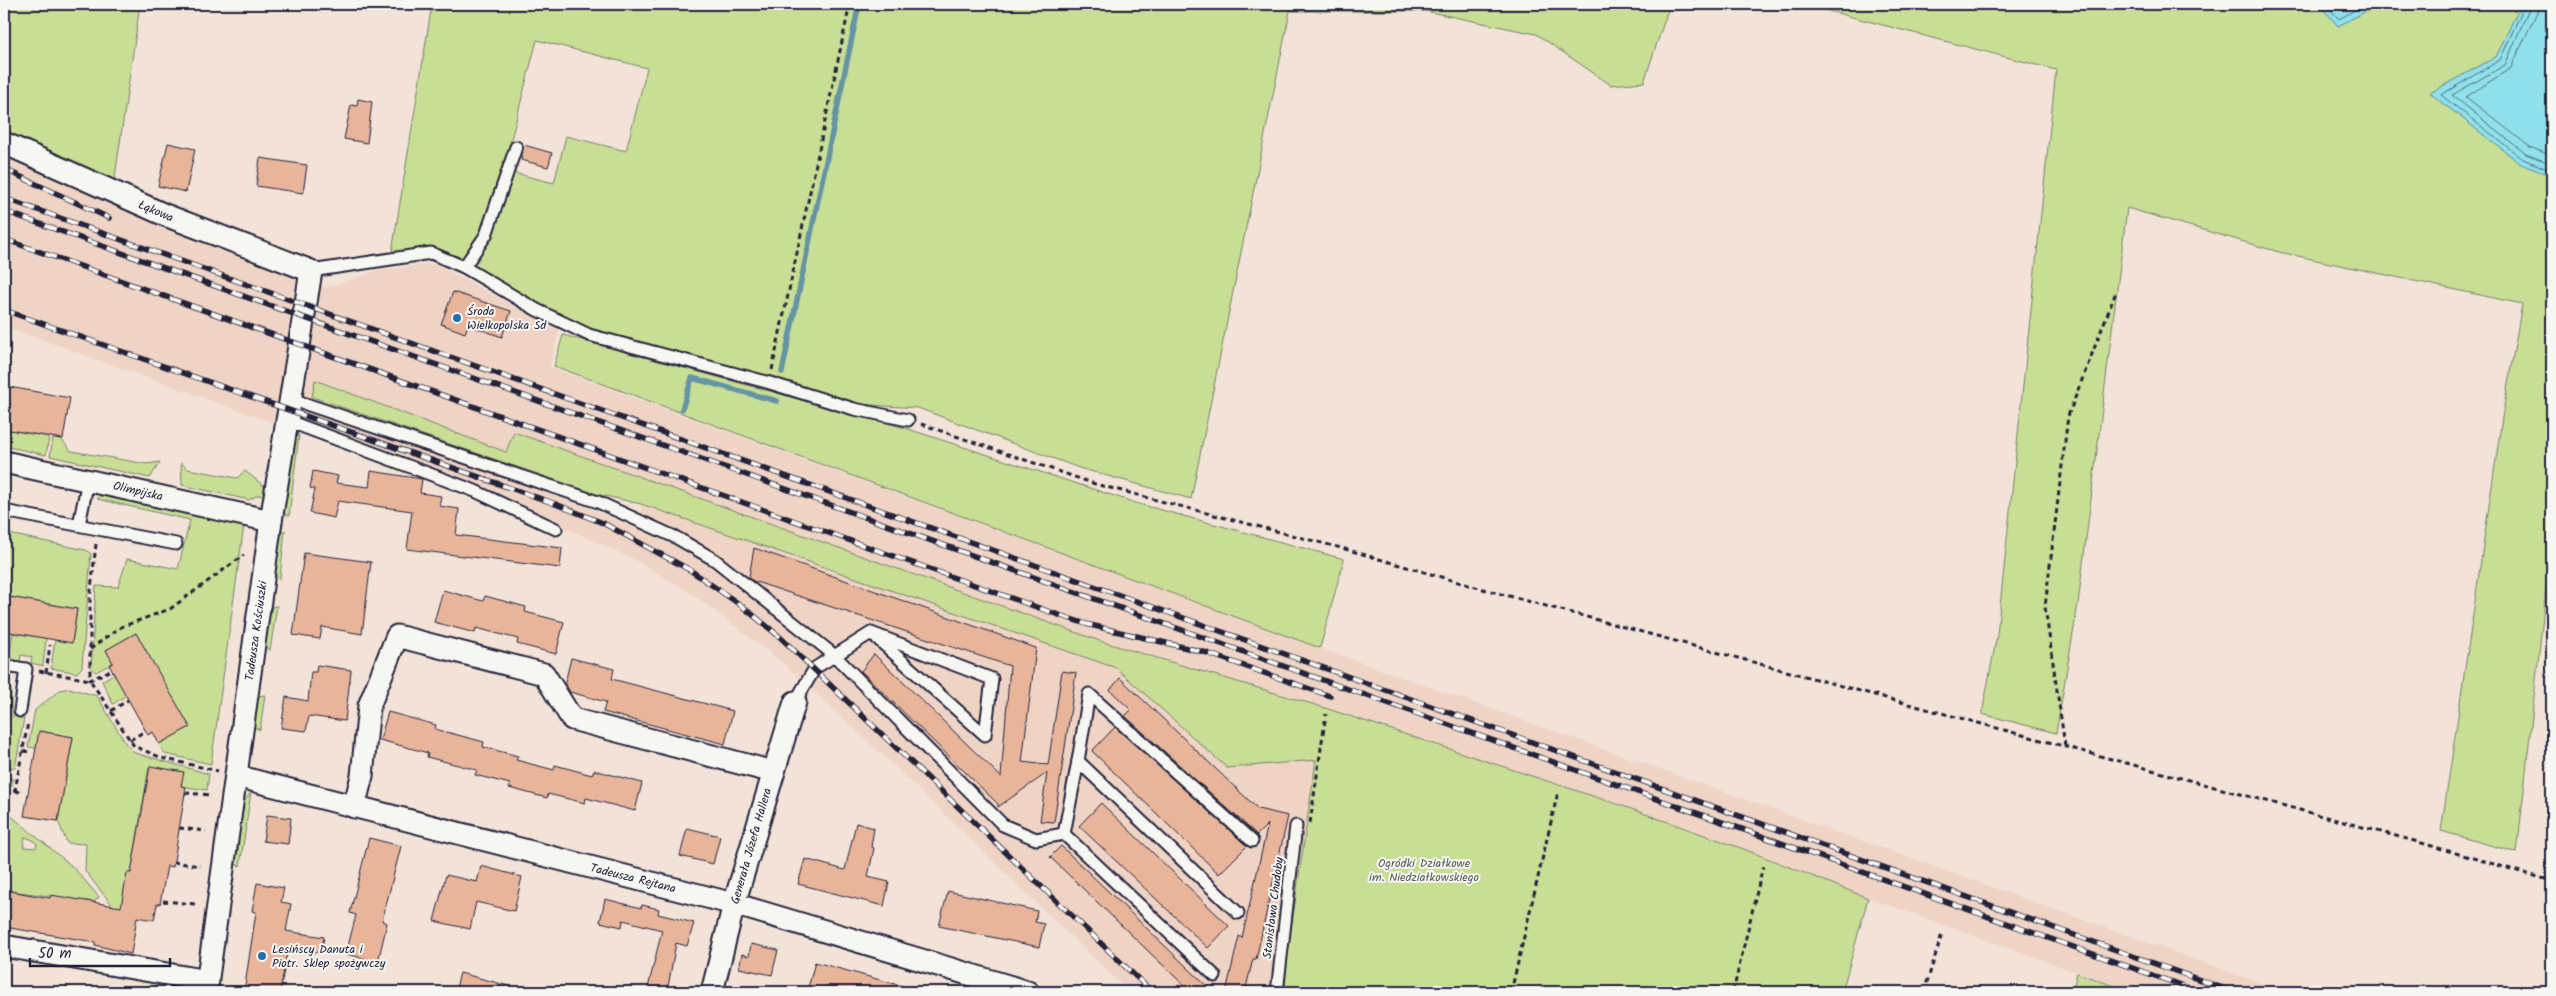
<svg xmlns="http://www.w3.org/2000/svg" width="2556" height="996" font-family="Kalam,sans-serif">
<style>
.built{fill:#efd4c6}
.green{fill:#c8de94;stroke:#758068;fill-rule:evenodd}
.water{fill:#90e0ec;stroke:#6494a5}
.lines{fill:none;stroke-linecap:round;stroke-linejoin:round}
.shore{stroke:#4e6e82;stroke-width:1}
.stream{stroke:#6494a5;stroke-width:5.5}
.building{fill:#e8b59b;stroke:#22223b}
.service-casing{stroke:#22223b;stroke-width:15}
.minor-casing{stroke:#22223b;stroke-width:25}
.path{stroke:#22223b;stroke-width:3;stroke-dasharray:5 4;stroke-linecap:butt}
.service{stroke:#f6f6f2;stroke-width:11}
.minor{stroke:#f6f6f2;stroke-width:21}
.rail-casing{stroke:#22223b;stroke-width:5.5}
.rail{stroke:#f6f6f2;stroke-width:4;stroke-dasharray:11;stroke-linecap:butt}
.poi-dot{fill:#1f6fb2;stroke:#f6f6f2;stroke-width:2}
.labels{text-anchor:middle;stroke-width:4;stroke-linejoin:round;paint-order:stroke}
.street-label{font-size:12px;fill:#22223b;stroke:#f6f6f2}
.poi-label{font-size:12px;fill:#22223b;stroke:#f6f6f2;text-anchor:start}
.park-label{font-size:12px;fill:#545a56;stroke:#f6f6f2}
</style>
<rect width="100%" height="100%" fill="#f2e2d8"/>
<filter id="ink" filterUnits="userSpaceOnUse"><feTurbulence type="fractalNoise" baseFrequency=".02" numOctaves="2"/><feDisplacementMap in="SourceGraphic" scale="10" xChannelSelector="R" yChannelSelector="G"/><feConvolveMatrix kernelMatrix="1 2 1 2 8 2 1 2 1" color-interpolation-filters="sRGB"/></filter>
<g filter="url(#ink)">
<path class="built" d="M4 156 214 247 327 288 376 271 434 263 559 330 550 367 1320 648 2287 992H2132L1868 898 1741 848 1620 805 1322 707 1100 641 515 432 506 452 315 380 310 410 580 504 638 529 641 504 1319 737 1287 957 1285 992H1129L890 762 782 662 692 594 637 561 568 529 4 326Z"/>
<g class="green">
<path d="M4 4H140L114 184 4 137Z"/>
<path d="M432 4H1670L1644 82 1611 85 1536 34 1425 11H1290L1191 499 1079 468 918 408 854 404 591 329 534 301 472 265 489 238 514 173 554 183 566 136 626 151 647 68 537 40 503 170 482 234 465 259 433 247 392 252Z"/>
<path d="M1802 4H2319L2338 26 2370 9 2371 4H2521L2496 57 2430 93 2521 164 2552 176V534L2517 853 2441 831 2502 418 2522 304 2279 252 2127 208 2078 604 2056 733 1982 714 1997 635 2056 70Z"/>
<path d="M563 335 905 428 1139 504 1344 559 1320 648 554 366Z"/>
<path d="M315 380 506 452 514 432 1100 641 1322 707 1620 805 1741 848 1868 898 1842 992H1285L1287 957 1316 760 1227 768 1116 668 641 504 596 494 312 397Z"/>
<path d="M4 429 49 437 46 455 4 446Z"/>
<path d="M299 435 289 516 284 514 294 436Z"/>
<path d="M53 438 61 439 71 451 147 464 160 462 150 478 50 456Z"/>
<path d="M181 463 188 469 237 478 245 471 268 489 267 497 258 495 249 500 182 485Z"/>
<path d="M102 494 244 525 211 764 165 754 159 744 189 727 136 633 106 650 113 663 96 672 91 668 96 586 118 587 127 559 178 569 190 520 97 499Z"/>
<path d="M285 530 280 578H278L275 575 281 533Z"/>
<path d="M4 533 86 550 91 554 82 667 77 673 51 668 55 640 72 642 77 609 4 596Z"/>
<path d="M277 606 270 650 265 647 271 607Z"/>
<path d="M13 633 46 638 43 666 31 663 32 657 21 655 20 661 9 658Z"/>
<path d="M118 671 130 693 113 704 102 681Z"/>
<path d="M4 679 11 690V716L24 718 15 768 10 767 8 778 13 779 12 786 4 787Z"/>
<path d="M69 688 97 696 126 744 135 753 209 774 207 790 181 786 183 772 149 767 131 873H127L120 915 85 871 86 844 67 843 58 821 73 737 40 731 36 748 28 747 35 710 60 690Z"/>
<path d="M265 695 260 730 254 727 258 696Z"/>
<path d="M251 792 240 866 235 864 244 802Z"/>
<path d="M4 810 73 867 99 897 94 902 4 890ZM25 837 33 840 37 844 36 848 23 847Z"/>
<path d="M2077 973 2132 992H2072Z"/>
</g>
<g class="water">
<path d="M2319 4H2371L2370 9 2338 26Z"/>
<path d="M2521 4H2552V176L2521 164 2430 93 2496 57Z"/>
</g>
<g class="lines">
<g class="shore">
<path d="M2325 4 2339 19 2366 4"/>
<path d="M2525 4 2500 60 2441 95 2523 159 2552 171"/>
<path d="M2531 4 2505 65 2452 95 2526 154 2552 164"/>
<path d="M2539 4 2537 12 2511 68 2466 97 2530 147 2552 156"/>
</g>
<g class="stream">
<path d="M782 372 859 4"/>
<path d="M682 409 692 378 777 401"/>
</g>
</g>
<g class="building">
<path d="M358 99 372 102 367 143 344 139 351 105 357 106Z"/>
<path d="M168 143 195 149 186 192 158 186Z"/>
<path d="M524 145 552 153 548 167 521 160Z"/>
<path d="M260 158 307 165 303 193 256 186Z"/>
<path d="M453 292 511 311 502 337 468 325 465 333 441 324Z"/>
<path d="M4 386 70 398 63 439 4 429Z"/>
<path d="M313 471 338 476 336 483 369 487 371 471 422 479 420 493 441 496 439 506 459 509 456 535 562 548 560 568 407 549 412 511 338 501 334 518 310 513 315 489 310 488Z"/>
<path d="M754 548 1036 648 1022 762 1048 765 1062 671 1076 673 1054 822 1040 821 1047 773 998 807V804L861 671 874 654 1001 777 1010 666 753 581 749 577Z"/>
<path d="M304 553 371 562 362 634 322 627 320 639 293 635Z"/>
<path d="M443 590 483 601 485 596 526 607 525 612 564 622 556 654 517 644 518 639 476 628 475 633 434 622Z"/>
<path d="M4 596 77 609 72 643 4 631Z"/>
<path d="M136 633 190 727 159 744 153 732 148 735 109 665 113 663 106 650Z"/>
<path d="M571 658 614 669 612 679 733 711 725 744 603 712 606 702 570 692 565 683Z"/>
<path d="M317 665 351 670 345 721 309 716 306 731 281 728 286 697 308 701 311 672H316Z"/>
<path d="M1120 678 1258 809 1288 816 1256 959H1253L1245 992H1226L1239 936 1242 938 1268 824 1257 835 1125 716 1131 710 1110 690Z"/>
<path d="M388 712 436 725 435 729 484 742 483 747 518 756 516 760 554 770 555 765 592 775 594 770 642 783 635 811 586 798 585 803 548 794 547 798 509 788 510 784 475 775 477 770 427 757 428 753 380 740Z"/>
<path d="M1115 727 1247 846 1219 874 1092 751Z"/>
<path d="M39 731 73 737 58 821 24 816Z"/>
<path d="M150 766 184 772 181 786 186 787 173 867 167 866 160 904H157L154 920 137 917 131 954 95 945V942L4 927V890L50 898 51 895 121 907 127 873H131Z"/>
<path d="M1101 803 1229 926 1208 948 1079 826Z"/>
<path d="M267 815 291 818 288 844 263 841Z"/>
<path d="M856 823 874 828 871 847 874 848 868 877 889 882 884 906 798 884 805 859 845 870Z"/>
<path d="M687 828 720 836 713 864 680 856Z"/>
<path d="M369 838 401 846 382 921 387 923 378 962 346 954 356 915 350 913Z"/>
<path d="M1061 846 1213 992H1191L1050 857Z"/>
<path d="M481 866 522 877 514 911 476 902 470 929 434 921 446 875 477 882Z"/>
<path d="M257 883 284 888 281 902 291 904 286 931 324 937 321 953 288 947 280 992H244L256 912 252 911Z"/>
<path d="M948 891 1037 911 1035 922 1044 924 1039 947 939 926Z"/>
<path d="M605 899 641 908 642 905 659 909 658 914 694 923 687 946 676 943 667 992H647L662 930 623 920 622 927 600 922Z"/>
<path d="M751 944 778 950 772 975 739 968 742 954 749 956Z"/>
<path d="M815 962 906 987V992H825L808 988Z"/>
<path d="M460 973 513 987 512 992H455Z"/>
</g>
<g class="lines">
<defs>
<g id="service">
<path d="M464 267 486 235 516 147"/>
<path d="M311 271 431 253 464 267 537 310 589 335 770 383 854 409 908 420"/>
<path d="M291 399 598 502 677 538 715 560 834 655 1003 825 1036 839 1064 834 1215 976"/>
<path d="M288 421 475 491 556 529"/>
<path d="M4 511 176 544"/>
<path d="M79 525 88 480"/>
<path d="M4 666 26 669 20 711"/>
<path d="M795 702 815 668 871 633 985 735 992 679 871 633"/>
<path d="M1078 761 1089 694 1252 841"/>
<path d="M1064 834 1078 761 1238 913"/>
<path d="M1277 992 1296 826"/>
</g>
<g id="minor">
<path d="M4 143 165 215 311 271 271 521 206 992"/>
<path d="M4 462 271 521"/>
<path d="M236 776 734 904 1028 992"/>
<path d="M354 807 362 776 369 706 397 636 544 674 572 719 773 772"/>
<path d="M4 946 208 981"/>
<path d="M712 992 734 904 795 702"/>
</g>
</defs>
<use href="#service" class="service-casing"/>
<use href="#minor" class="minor-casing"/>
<g class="path">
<path d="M772 370 850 4"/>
<path d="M921 424 1095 484 1345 549 1472 586 2418 842 2552 881"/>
<path d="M96 544 90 599V680L111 670"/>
<path d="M90 649 121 627 170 609 244 555"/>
<path d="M6 652 8 637"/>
<path d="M39 671 90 680 134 746 162 758 218 771"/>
<path d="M46 673 50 645"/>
<path d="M111 711 128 700"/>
<path d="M130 740 145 731"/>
<path d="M2065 746 2045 607 2068 416 2116 292"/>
<path d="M23 751 30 752"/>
<path d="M15 790 22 794"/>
<path d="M185 793 212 795"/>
<path d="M4 804 7 793 15 790 28 723"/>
<path d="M1310 823 1326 714"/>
<path d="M179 828 206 831"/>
<path d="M173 862 200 866"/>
<path d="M163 901 195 904"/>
<path d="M1511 992 1558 792"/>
<path d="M1733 992 1763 866"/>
<path d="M1924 992 1942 934"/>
</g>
<use href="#service" class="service"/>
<use href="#minor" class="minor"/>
<defs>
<g id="rail">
<path d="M4 169 109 218"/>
<path d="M4 198 2234 992"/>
<path d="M4 211 2200 992"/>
<path d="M4 239 1056 614 1086 624 1204 652 1330 696"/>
<path d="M4 310 553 503 603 523 690 570 742 606 780 637 1152 992"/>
</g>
</defs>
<use href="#rail" class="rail-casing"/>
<use href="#rail" class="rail"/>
</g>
</g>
<g class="poi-dot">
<circle cx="457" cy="318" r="5"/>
<circle cx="262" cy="956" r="5"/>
</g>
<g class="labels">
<g class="street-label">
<text transform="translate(156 211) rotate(23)" y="4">Łąkowa</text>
<text transform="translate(138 491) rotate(13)" y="4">Olimpijska</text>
<text transform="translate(256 631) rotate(-82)" y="4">Tadeusza Kościuszki</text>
<text transform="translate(751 846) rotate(-74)" y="4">Generała Józefa Hallera</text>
<text transform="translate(633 878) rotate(14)" y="4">Tadeusza Rejtana</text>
<text transform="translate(1273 908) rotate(-83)" y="4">Stanisława Chudoby</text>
</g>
<g class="poi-label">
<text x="467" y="315">Środa<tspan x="467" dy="14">Wielkopolska Sd</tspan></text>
<text x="272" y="953">Lesińscy Danuta i<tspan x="272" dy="14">Piotr. Sklep spożywczy</tspan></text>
</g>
<g class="park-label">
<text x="1424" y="867">Ogródki Działkowe<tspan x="1424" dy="14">im. Niedziałkowskiego</tspan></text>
</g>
</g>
<rect width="2556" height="996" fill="none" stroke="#f6f6f2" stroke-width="20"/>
<rect x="10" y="10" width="2536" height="976" fill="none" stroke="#22223b" stroke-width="2" filter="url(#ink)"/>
<path d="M30 958v8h140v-8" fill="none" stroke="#22223b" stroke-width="2.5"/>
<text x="38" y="958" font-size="15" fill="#22223b" stroke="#f6f6f2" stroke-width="4" paint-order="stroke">50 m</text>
</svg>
